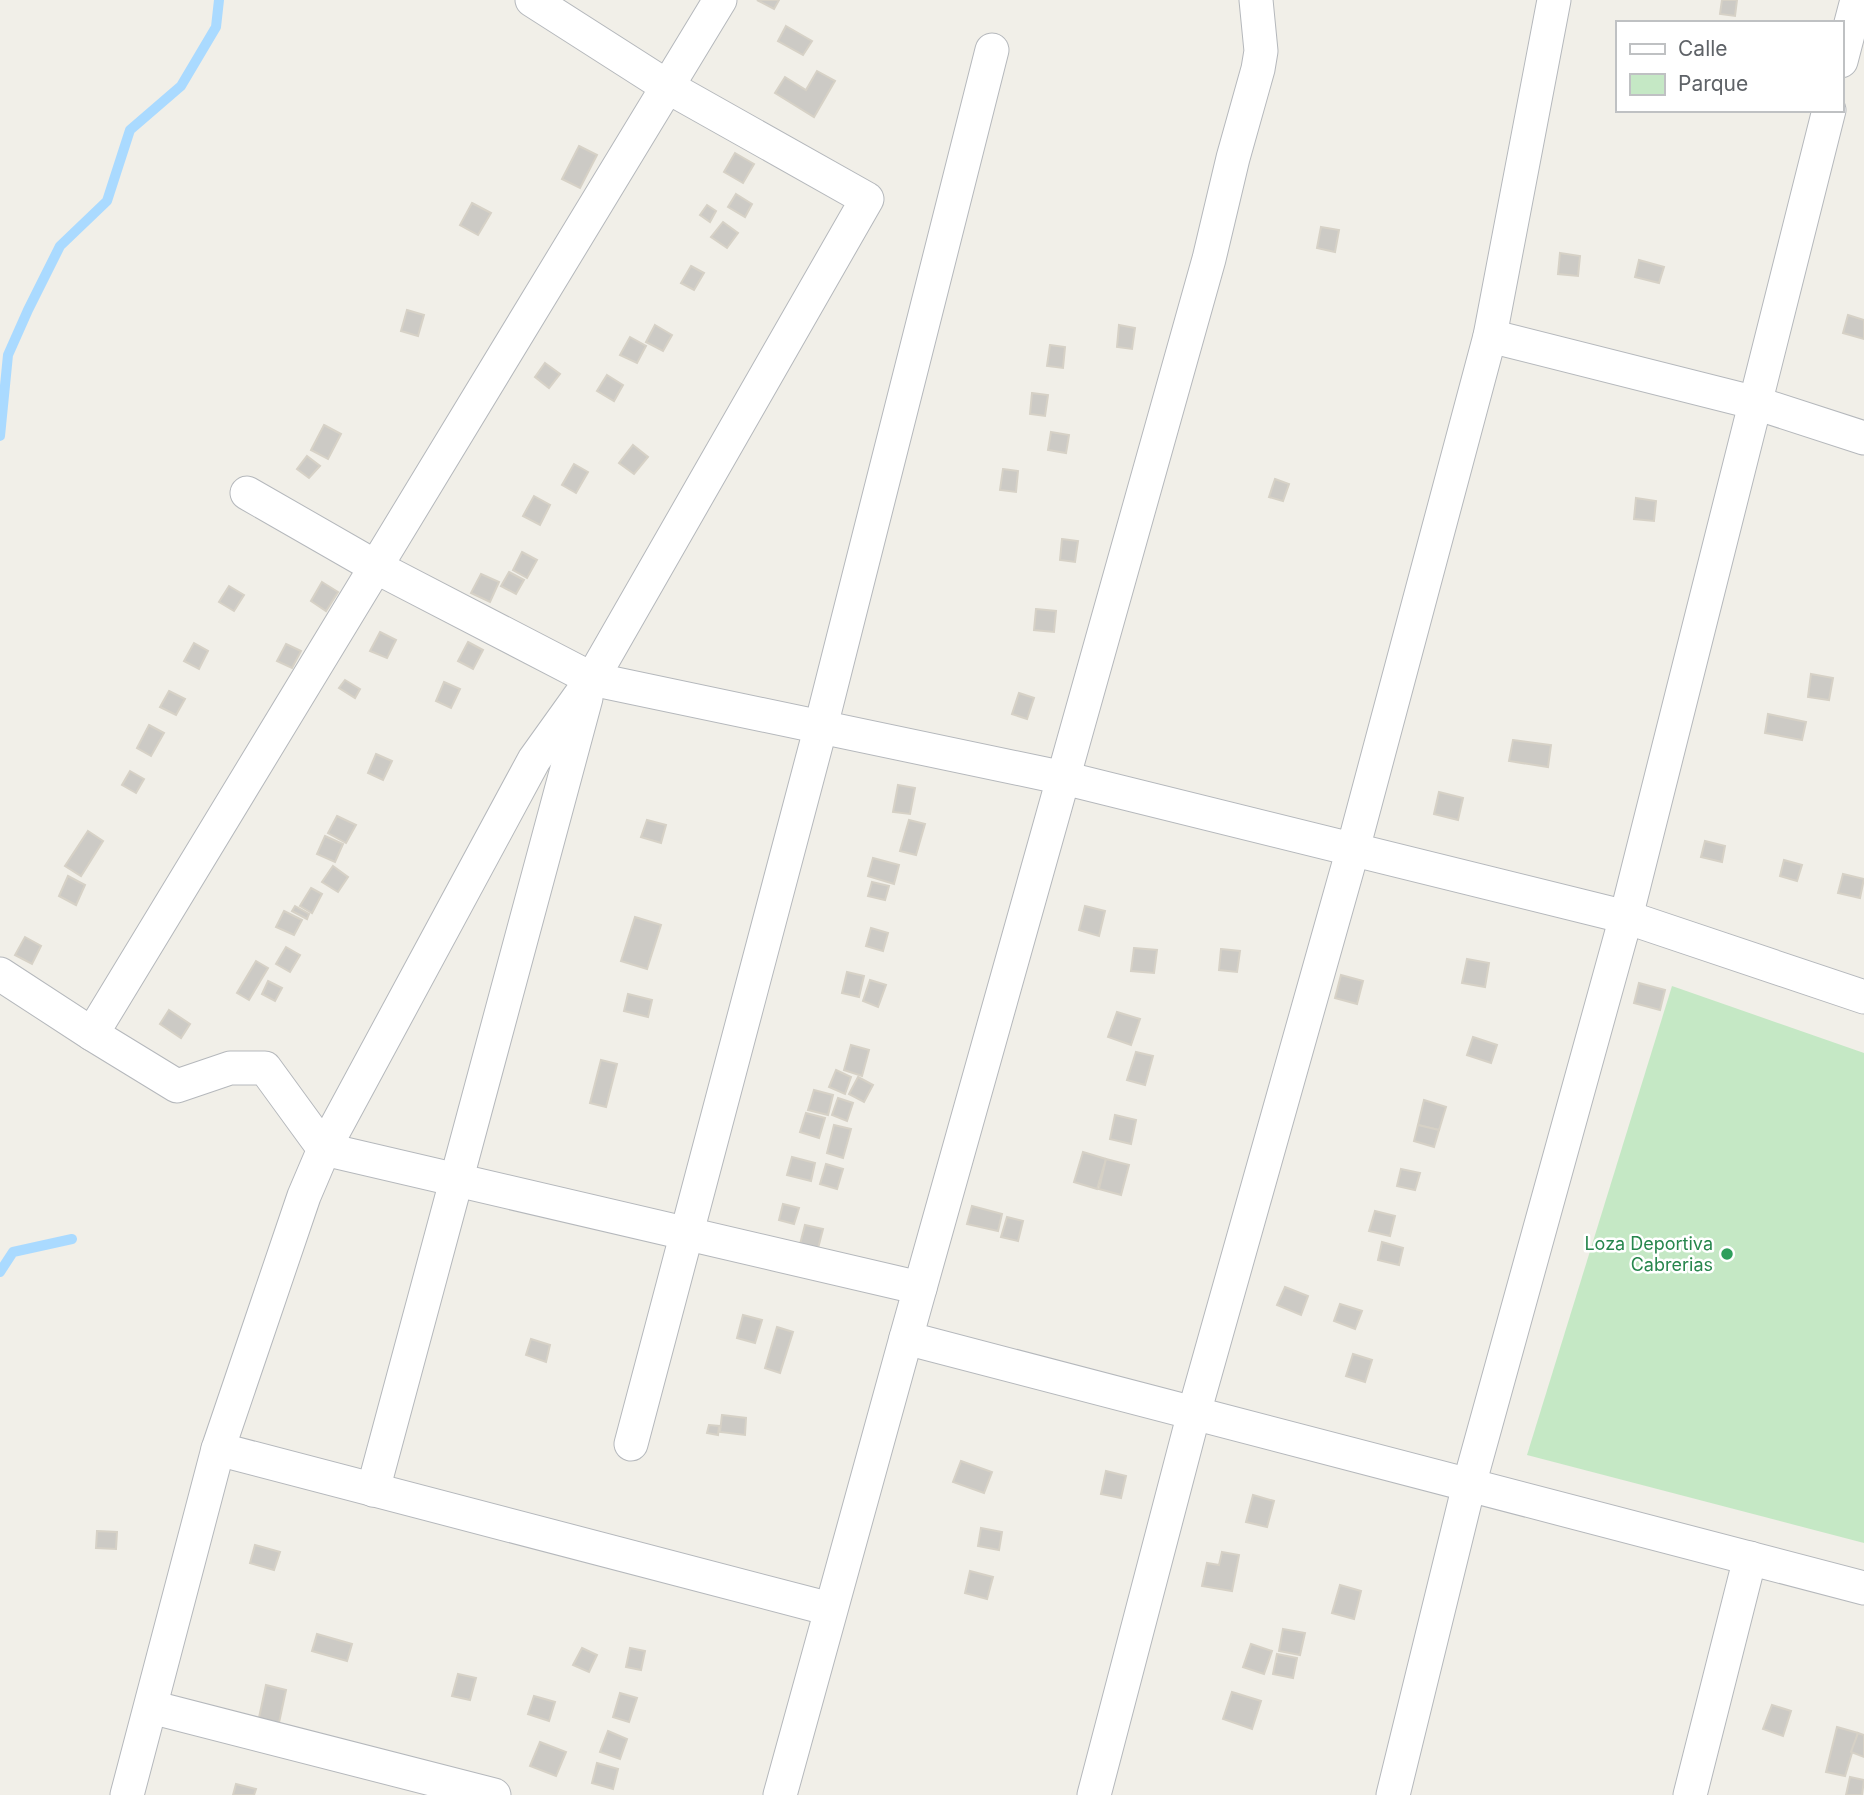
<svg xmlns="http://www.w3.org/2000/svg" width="1864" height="1795" font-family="Inter,sans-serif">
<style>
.green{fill:#c5e8c5}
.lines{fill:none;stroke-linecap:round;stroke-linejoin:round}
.stream{stroke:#aadaff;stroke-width:10}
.building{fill:#cccac5;stroke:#d6d1c6;stroke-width:2}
.minor-casing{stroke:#b5b8bc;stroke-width:35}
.minor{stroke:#fff;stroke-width:33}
.leisure-dot{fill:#2e9e5b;stroke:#fff;stroke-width:2.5}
.labels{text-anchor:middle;stroke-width:5;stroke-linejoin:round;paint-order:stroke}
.leisure-label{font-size:18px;fill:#27864d;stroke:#fff;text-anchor:end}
</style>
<rect width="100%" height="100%" fill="#f1efe8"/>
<path class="green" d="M1672 986 1864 1053V1543L1527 1455Z"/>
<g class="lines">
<g class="stream">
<path d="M0 436 8 355 28 310 60 246 107 201 130 130 181 86 216 27 219 0"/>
<path d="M0 1272 13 1252 72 1239"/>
</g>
</g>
<g class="building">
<path d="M757 0H779L774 9Z"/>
<path d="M1722 0H1737L1735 16 1720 14Z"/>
<path d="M786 26 812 41 803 55 778 41Z"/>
<path d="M817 71 835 81 814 117 775 93 785 77 806 90Z"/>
<path d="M579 146 597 155 580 188 562 179Z"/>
<path d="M735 153 754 164 743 183 724 172Z"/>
<path d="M736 194 752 204 745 217 728 207Z"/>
<path d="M472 203 491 213 478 235 460 225Z"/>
<path d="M707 205 716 211 710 222 700 215Z"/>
<path d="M723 222 738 233 727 248 711 237Z"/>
<path d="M1321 227 1339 230 1335 252 1317 248Z"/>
<path d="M1560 253 1580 256 1578 276 1558 274Z"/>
<path d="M1639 260 1664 267 1659 283 1635 277Z"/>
<path d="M691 266 704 273 694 290 681 283Z"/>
<path d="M407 310 424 315 418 336 401 331Z"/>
<path d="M1848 315 1864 320V339L1843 333Z"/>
<path d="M655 325 672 335 663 351 646 342Z"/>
<path d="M1119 325 1135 328 1132 349 1117 347Z"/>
<path d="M630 337 646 346 637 363 620 355Z"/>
<path d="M1050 345 1065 347 1063 368 1047 366Z"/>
<path d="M545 363 560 374 549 388 535 377Z"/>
<path d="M607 375 623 385 614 401 597 391Z"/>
<path d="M1032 393 1048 395 1045 416 1030 414Z"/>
<path d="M324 425 341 434 328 459 311 450Z"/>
<path d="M1051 432 1069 435 1066 453 1048 450Z"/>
<path d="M633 445 648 457 634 474 619 463Z"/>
<path d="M307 456 320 466 309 478 297 469Z"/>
<path d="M574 464 588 472 576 493 562 485Z"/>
<path d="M1003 469 1018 471 1016 492 1000 490Z"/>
<path d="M1275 479 1289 484 1283 501 1269 497Z"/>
<path d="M534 496 550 505 540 525 523 516Z"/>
<path d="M1636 498 1656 501 1654 521 1634 519Z"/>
<path d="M1062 539 1078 541 1075 562 1060 560Z"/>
<path d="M522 552 537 560 527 578 513 570Z"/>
<path d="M509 572 524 580 516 594 501 586Z"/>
<path d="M481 574 499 582 490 602 471 593Z"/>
<path d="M322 582 338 592 326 611 311 601Z"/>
<path d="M229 586 244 595 234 611 219 602Z"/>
<path d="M1036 609 1056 611 1054 632 1034 630Z"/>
<path d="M380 632 396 640 387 658 370 651Z"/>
<path d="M468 642 483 650 473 669 458 661Z"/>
<path d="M194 643 208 651 199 669 184 661Z"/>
<path d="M286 644 301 651 292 668 277 661Z"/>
<path d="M1811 674 1833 678 1829 700 1808 697Z"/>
<path d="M345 680 360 689 355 698 339 688Z"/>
<path d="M444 682 460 689 451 708 436 701Z"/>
<path d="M169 691 185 699 176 715 160 707Z"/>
<path d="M1019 693 1034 698 1027 719 1012 714Z"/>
<path d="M1768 714 1806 722 1802 740 1765 733Z"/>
<path d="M149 725 164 733 151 756 137 748Z"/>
<path d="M1513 740 1551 745 1548 767 1509 761Z"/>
<path d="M376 754 392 761 383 780 368 773Z"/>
<path d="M130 771 144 779 136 793 122 785Z"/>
<path d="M898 785 915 788 910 814 893 812Z"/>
<path d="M1439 792 1463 798 1458 820 1434 814Z"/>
<path d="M337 816 356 825 346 843 328 833Z"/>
<path d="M647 820 666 825 661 843 641 837Z"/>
<path d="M909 820 925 824 916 855 900 851Z"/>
<path d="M88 831 103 841 81 876 65 866Z"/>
<path d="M325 836 343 844 335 862 317 854Z"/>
<path d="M1705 841 1725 846 1722 862 1701 857Z"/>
<path d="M873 858 899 865 894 884 868 876Z"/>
<path d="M1784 860 1802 865 1797 881 1780 876Z"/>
<path d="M333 866 348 877 338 892 322 882Z"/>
<path d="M1843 874 1864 879 1860 898 1838 893Z"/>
<path d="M68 876 85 885 76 905 59 896Z"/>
<path d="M872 882 889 886 885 900 868 896Z"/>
<path d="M311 888 322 894 312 913 300 906Z"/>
<path d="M295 906 309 914 307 919 292 911Z"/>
<path d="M1085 906 1105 911 1099 936 1079 930Z"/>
<path d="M284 911 302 920 294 935 276 927Z"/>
<path d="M635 917 661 925 647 969 621 961Z"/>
<path d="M871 928 888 933 883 951 866 946Z"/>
<path d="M25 937 41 946 32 964 15 955Z"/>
<path d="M286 947 300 955 290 972 276 964Z"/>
<path d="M1134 948 1157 950 1154 973 1131 971Z"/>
<path d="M1221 949 1240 951 1237 972 1219 970Z"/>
<path d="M1467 959 1489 963 1485 987 1462 983Z"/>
<path d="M256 961 268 968 249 1000 237 993Z"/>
<path d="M847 972 864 976 859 997 842 993Z"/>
<path d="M1341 975 1363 981 1357 1004 1335 998Z"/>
<path d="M870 980 886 985 878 1007 863 1001Z"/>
<path d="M268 981 282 988 275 1001 262 994Z"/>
<path d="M1639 983 1665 990 1660 1010 1634 1003Z"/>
<path d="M628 994 652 1000 648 1017 624 1011Z"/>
<path d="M169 1010 190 1024 181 1038 160 1024Z"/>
<path d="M1117 1012 1140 1019 1131 1045 1108 1037Z"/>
<path d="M1473 1037 1497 1045 1491 1063 1467 1055Z"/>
<path d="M851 1045 869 1050 862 1076 844 1070Z"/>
<path d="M1136 1052 1153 1056 1145 1085 1127 1080Z"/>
<path d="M601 1060 617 1064 606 1107 590 1103Z"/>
<path d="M836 1070 851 1077 845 1094 829 1087Z"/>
<path d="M858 1077 873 1085 864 1102 849 1094Z"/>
<path d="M814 1090 833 1095 828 1115 808 1110Z"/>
<path d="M838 1098 853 1103 847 1121 832 1115Z"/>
<path d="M1424 1100 1446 1107 1439 1130 1418 1125Z"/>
<path d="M806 1113 825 1118 819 1138 800 1132Z"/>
<path d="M1115 1115 1136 1120 1131 1144 1110 1139Z"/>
<path d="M834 1125 851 1129 843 1158 827 1153Z"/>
<path d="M1418 1125 1439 1130 1434 1147 1414 1141Z"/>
<path d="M1083 1152 1106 1159 1097 1189 1074 1182Z"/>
<path d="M792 1157 815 1163 811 1181 787 1175Z"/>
<path d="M1106 1159 1129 1165 1121 1195 1099 1189Z"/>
<path d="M826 1164 843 1169 837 1189 820 1184Z"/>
<path d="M1401 1169 1420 1173 1415 1190 1397 1186Z"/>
<path d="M783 1204 799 1208 794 1224 779 1220Z"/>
<path d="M972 1206 1002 1214 998 1231 967 1224Z"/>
<path d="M1375 1211 1395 1216 1390 1236 1369 1231Z"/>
<path d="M1007 1217 1023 1221 1018 1241 1001 1237Z"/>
<path d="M805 1225 823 1229 816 1256 798 1252Z"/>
<path d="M1382 1242 1403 1248 1399 1265 1378 1260Z"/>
<path d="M1285 1287 1308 1296 1301 1315 1277 1305Z"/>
<path d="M1340 1304 1362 1311 1355 1329 1334 1321Z"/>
<path d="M743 1315 762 1320 755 1343 737 1338Z"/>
<path d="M777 1327 793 1332 780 1373 765 1368Z"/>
<path d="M531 1339 550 1345 546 1362 526 1355Z"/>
<path d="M1353 1354 1372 1360 1365 1382 1346 1376Z"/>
<path d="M722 1415 746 1418 745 1435 720 1432Z"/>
<path d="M709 1425 719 1426 718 1435 707 1433Z"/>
<path d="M961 1461 992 1472 984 1493 953 1482Z"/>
<path d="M1106 1471 1126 1476 1121 1498 1101 1494Z"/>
<path d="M1253 1495 1274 1501 1267 1527 1246 1522Z"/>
<path d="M981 1528 1002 1532 999 1550 978 1546Z"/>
<path d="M97 1531 117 1532 116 1549 96 1548Z"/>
<path d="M255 1545 280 1552 274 1570 250 1563Z"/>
<path d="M1222 1552 1239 1555 1232 1591 1202 1586 1207 1563 1219 1565Z"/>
<path d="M970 1571 993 1577 987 1599 965 1593Z"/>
<path d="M1340 1585 1361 1591 1354 1619 1332 1613Z"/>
<path d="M1283 1629 1305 1633 1300 1655 1279 1651Z"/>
<path d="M317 1634 352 1644 347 1661 312 1651Z"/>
<path d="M1251 1644 1272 1651 1264 1674 1243 1667Z"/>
<path d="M582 1648 597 1655 589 1672 573 1665Z"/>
<path d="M630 1648 645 1651 641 1670 626 1667Z"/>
<path d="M1277 1654 1297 1658 1293 1678 1273 1674Z"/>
<path d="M458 1674 476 1678 470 1700 452 1696Z"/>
<path d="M266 1685 286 1690 277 1732 257 1727Z"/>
<path d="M1232 1692 1261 1701 1252 1729 1223 1719Z"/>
<path d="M620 1693 637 1698 629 1722 613 1717Z"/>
<path d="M534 1696 555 1702 549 1721 528 1714Z"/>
<path d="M1772 1705 1791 1711 1783 1736 1763 1729Z"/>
<path d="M1837 1727 1858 1733 1845 1776 1826 1772Z"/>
<path d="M608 1731 627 1739 620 1759 600 1752Z"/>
<path d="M1858 1733 1864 1735V1757L1851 1752Z"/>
<path d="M540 1742 566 1752 556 1776 530 1766Z"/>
<path d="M597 1763 618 1769 613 1789 592 1783Z"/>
<path d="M1850 1777 1864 1780 1862 1795H1846Z"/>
<path d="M236 1784 256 1789 254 1795H233Z"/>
</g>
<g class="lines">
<defs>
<g id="minor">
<path d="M1841 61 1857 0"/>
<path d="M1490 336 1756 403 1864 438"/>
<path d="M247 493 376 567 592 679 1064 778 1626 917 1864 997"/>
<path d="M0 974 92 1034 177 1086 230 1068H265L324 1149 920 1288"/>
<path d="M92 1034 720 0"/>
<path d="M906 1338 1864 1588"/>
<path d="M631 1444 821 726 992 50"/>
<path d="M218 1449 830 1609"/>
<path d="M373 1490 586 698"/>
<path d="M151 1707 494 1795"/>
<path d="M127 1795 218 1449 304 1196 324 1149 534 760 592 679 867 199 668 87 532 0"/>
<path d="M780 1795 906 1338 1209 259 1233 158 1258 69 1261 51 1256 0"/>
<path d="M1094 1795 1194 1413 1353 849 1490 336 1554 0"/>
<path d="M1393 1795 1469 1485 1626 917 1829 110"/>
<path d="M1690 1795 1750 1558"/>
</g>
</defs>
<use href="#minor" class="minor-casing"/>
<use href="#minor" class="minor"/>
</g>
<circle class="leisure-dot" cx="1727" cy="1254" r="7"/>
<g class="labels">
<g class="leisure-label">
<text x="1713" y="1250">Loza Deportiva<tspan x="1713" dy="21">Cabrerias</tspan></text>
</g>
</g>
<rect x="1616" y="21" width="228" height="91" fill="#ffffff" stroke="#bfc1c3" stroke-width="2"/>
<rect x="1630" y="44" width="35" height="10" fill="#ffffff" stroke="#bfc1c3" stroke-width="2"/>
<text x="1678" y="56" font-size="21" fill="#5f6368">Calle</text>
<rect x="1630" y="74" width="35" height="21" fill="#c5e8c5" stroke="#bfc1c3" stroke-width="2"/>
<text x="1678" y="91" font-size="21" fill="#5f6368">Parque</text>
</svg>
